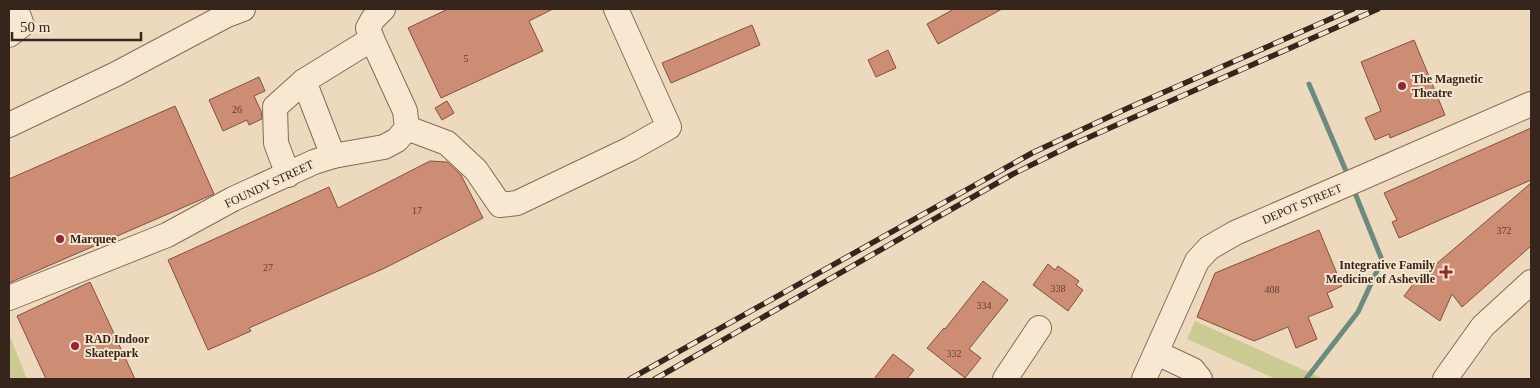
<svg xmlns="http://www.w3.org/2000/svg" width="1540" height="388" font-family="Georgia,serif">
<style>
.green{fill:#cbca93}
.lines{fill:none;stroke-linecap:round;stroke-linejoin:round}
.stream{stroke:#698c7f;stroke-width:5}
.building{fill:#cc8d74;stroke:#85503d}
.minor-casing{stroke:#866a57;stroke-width:26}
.minor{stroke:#f8e8d1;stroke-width:24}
.rail-casing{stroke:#35251c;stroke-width:5.5}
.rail{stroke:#f5e5ce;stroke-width:4;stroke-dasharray:11;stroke-linecap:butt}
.poi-dot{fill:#942736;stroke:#f5e5ce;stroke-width:2}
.labels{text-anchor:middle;stroke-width:4;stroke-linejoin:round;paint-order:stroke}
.number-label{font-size:10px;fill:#5b3f32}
.poi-label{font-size:12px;font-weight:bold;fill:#35251c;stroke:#f5e5ce;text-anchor:start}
.street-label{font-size:12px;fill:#35251c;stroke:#f5e5ce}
</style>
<rect width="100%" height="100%" fill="#edd9be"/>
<g class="green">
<path d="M1195 321 1324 379H1276L1187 339Z"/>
<path d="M9 334 27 379H9Z"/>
</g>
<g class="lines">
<g class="stream">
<path d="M1309 84 1349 178"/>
<path d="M1306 379 1358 312 1382 260 1353 188"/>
</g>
</g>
<g class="building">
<path d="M448 9H553L529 21 543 51 441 98 408 28Z"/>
<path d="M954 9H1002L938 44 927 24Z"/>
<path d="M752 25 760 45 671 83 662 63Z"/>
<path d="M1414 40 1445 115 1390 138 1389 134 1375 140 1365 118 1381 111 1361 62Z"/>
<path d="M888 50 896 68 876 77 868 60Z"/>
<path d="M259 77 265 91 254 96 261 111 262 119 249 125 247 120 223 131 209 100Z"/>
<path d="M447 101 454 113 442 120 435 108Z"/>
<path d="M175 106 214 194 9 283V179Z"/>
<path d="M1531 128V180L1399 238 1392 222 1397 220 1384 193Z"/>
<path d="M430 161 447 162 461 175 483 218 385 268 249 328 251 331 208 350 168 260 329 187 338 208Z"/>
<path d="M1531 183V246L1462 307 1452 294 1440 321 1404 296 1414 283Z"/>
<path d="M1319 230 1342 286 1327 293 1333 307 1308 317 1317 339 1296 348 1288 327 1254 341 1197 317 1215 273Z"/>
<path d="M1048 264 1055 270 1058 266 1079 281 1076 285 1083 290 1068 311 1033 285Z"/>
<path d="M983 281 1008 300 969 349 981 358 965 378 927 348 944 328 945 329Z"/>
<path d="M90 282 135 379H46L17 316Z"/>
<path d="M893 354 914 370 907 379H874Z"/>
</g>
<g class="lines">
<defs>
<g id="minor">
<path d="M9 35 22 25 16 9"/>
<path d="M304 81 333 156"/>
<path d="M9 125 116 74 227 15 243 9"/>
<path d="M407 128 447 143 476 170 500 205 517 203 630 149 669 127 616 9"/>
<path d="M288 175 276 143 275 107 304 81 372 39"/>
<path d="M9 298 167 235 233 199 314 162 333 156 384 147 397 140 407 128 405 111 372 39 368 28 373 19 383 9"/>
<path d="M1157 353 1193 370 1200 379"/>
<path d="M1005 379 1039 328"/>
<path d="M1144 379 1197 261 1209 248 1235 233 1531 104"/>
<path d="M1445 379 1483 326 1531 282"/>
</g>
</defs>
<use href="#minor" class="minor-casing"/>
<use href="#minor" class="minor"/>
<defs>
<g id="rail">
<path d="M630 379 1032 153 1128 108 1353 9"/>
<path d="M655 379 1013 174 1076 143 1378 9"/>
</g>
</defs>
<use href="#rail" class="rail-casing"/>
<use href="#rail" class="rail"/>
</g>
<g class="poi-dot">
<circle cx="1402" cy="86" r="5"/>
<circle cx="60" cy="239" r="5"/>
<path d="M1443.5 264.5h5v5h5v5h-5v5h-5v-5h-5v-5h5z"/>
<circle cx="75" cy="346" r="5"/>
</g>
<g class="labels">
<g class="number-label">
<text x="466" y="62">5</text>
<text x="237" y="113">26</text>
<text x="417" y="214">17</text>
<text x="1504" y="234">372</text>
<text x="268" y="271">27</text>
<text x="1058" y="292">338</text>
<text x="1272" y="293">408</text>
<text x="984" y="309">334</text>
<text x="954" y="357">332</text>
</g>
<g class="poi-label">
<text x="1412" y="83">The Magnetic<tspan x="1412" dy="14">Theatre</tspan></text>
<text x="70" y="243">Marquee</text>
<text x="1435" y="269" text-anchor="end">Integrative Family<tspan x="1435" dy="14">Medicine of Asheville</tspan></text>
<text x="85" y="343">RAD Indoor<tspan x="85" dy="14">Skatepark</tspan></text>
</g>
<g class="street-label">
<text transform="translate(269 184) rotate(-25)" y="4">FOUNDY STREET</text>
<text transform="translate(1302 204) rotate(-23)" y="4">DEPOT STREET</text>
</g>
</g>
<rect width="1540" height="388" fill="none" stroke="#35251c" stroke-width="20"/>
<path d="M12 32v8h129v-8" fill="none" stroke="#35251c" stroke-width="2.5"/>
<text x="20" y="32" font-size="15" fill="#35251c" stroke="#f5e5ce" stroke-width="4" paint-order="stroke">50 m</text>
</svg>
